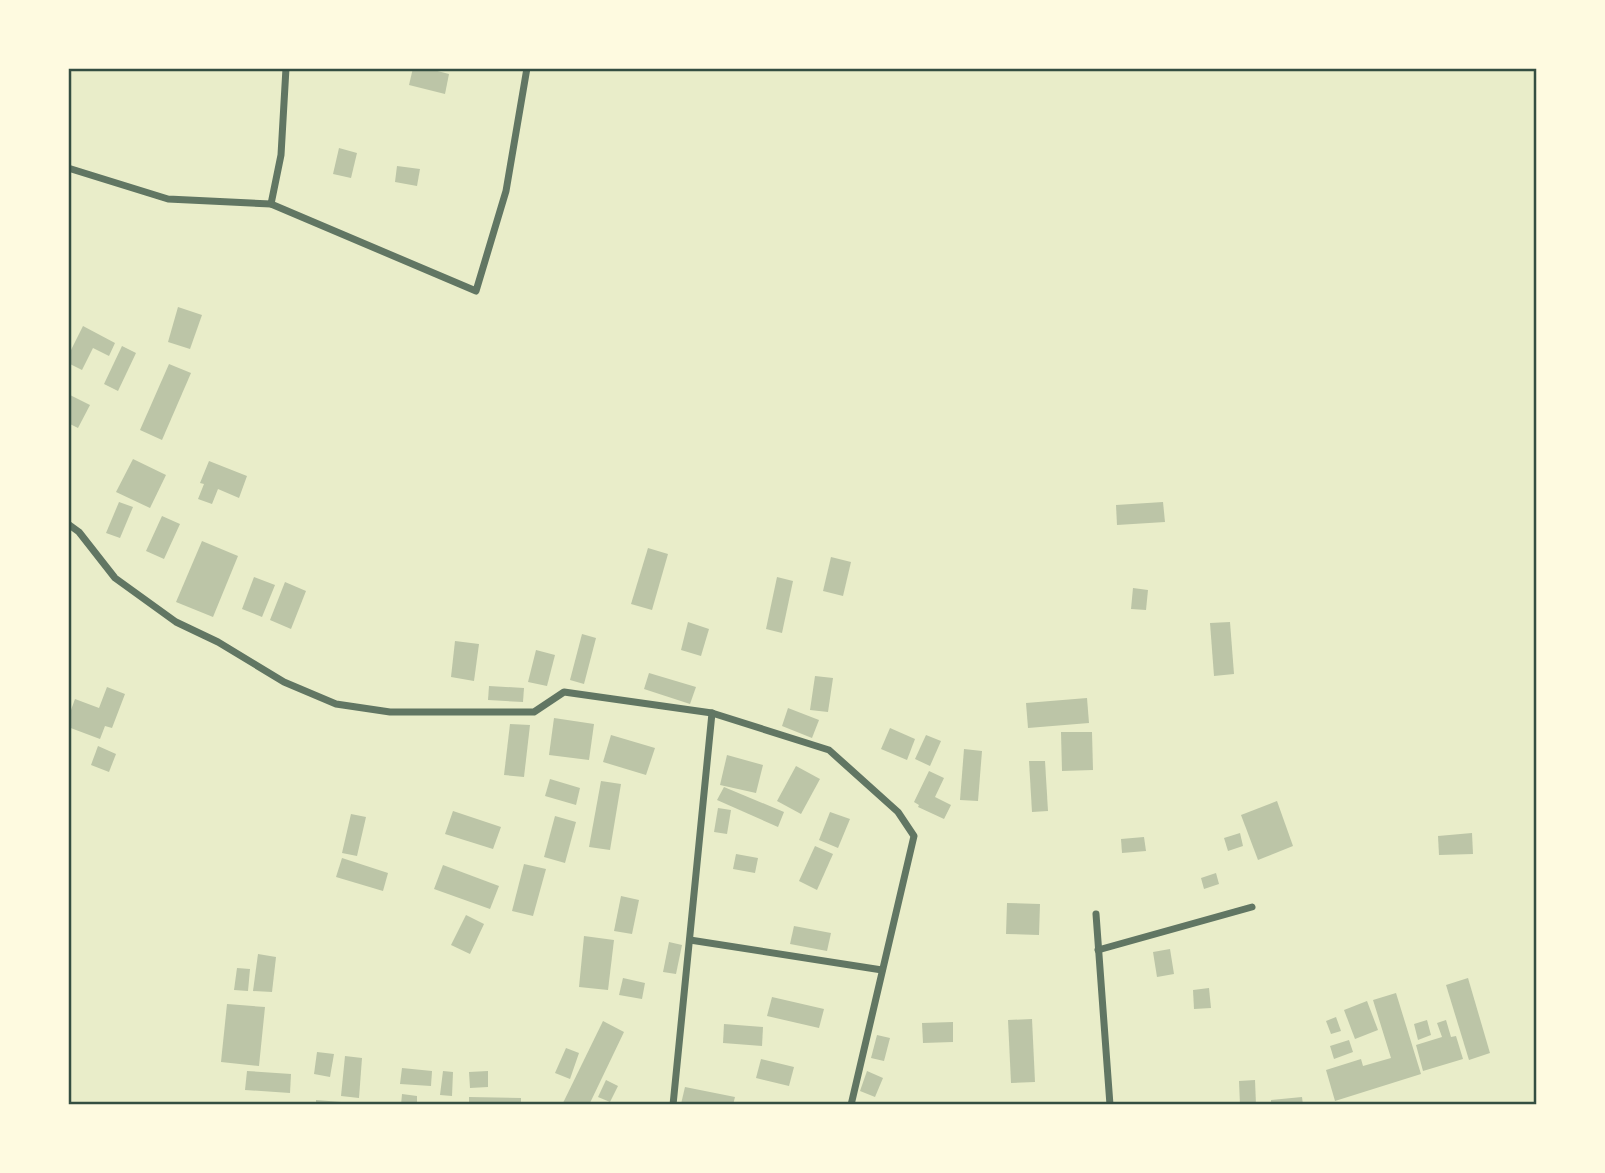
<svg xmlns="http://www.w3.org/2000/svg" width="1605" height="1173" viewBox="0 0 1605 1173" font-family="'Nunito Sans',sans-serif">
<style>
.building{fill:#bcc5a7}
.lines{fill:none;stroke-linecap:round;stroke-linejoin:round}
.minor{stroke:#617663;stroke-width:7}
.neatline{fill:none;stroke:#344e41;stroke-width:2.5}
</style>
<rect width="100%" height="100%" fill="#e9edc9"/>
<!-- building -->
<g class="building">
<path d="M413 68H426L449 74 445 94 409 85Z"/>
<path d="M339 148 357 153 351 178 333 174Z"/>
<path d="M397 166 420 169 417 186 395 182Z"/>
<path d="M178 307 202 315 190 349 168 342Z"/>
<path d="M83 326 115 343 109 356 93 348 82 370 68 363V356Z"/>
<path d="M122 346 136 353 118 391 104 384Z"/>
<path d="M169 364 191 373 162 440 140 430Z"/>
<path d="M68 394 90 405 78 428 68 423Z"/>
<path d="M133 459 166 475 150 508 116 492Z"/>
<path d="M209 461 247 476 239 498 218 489 212 504 198 499 204 484 200 483Z"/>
<path d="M119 502 133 507 120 538 106 533Z"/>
<path d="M1163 502 1165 522 1117 525 1116 505Z"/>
<path d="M162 516 180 524 164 559 146 551Z"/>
<path d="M202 541 238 556 213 617 176 602Z"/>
<path d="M648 548 668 554 652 610 631 604Z"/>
<path d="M831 557 851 562 843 596 823 591Z"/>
<path d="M254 577 275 585 262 617 242 609Z"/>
<path d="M777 577 793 581 782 633 766 629Z"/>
<path d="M285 582 306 591 291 629 270 620Z"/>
<path d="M1133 588 1148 590 1146 610 1131 609Z"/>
<path d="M688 622 709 629 701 656 681 650Z"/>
<path d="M1230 622 1234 674 1214 676 1210 623Z"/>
<path d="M582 634 596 638 584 684 570 680Z"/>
<path d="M455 641 479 644 474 681 451 677Z"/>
<path d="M536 650 555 655 547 686 528 682Z"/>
<path d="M649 673 696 687 690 704 644 689Z"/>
<path d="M815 676 833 678 828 712 810 710Z"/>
<path d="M489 686 524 688 523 702 488 700Z"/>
<path d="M107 687 125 694 112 728 105 726 100 739 68 727V708L71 710 75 699 99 708Z"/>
<path d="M1087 698 1089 723 1028 728 1026 703Z"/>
<path d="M788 708 819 720 812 738 782 726Z"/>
<path d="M554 718 594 724 589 760 549 755Z"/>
<path d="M510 724 530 725 524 777 504 775Z"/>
<path d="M890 728 915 739 907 760 881 749Z"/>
<path d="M1061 732H1092L1093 770 1062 771Z"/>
<path d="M611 735 655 748 646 775 603 762Z"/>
<path d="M926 735 941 741 930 766 915 759Z"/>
<path d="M98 746 116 754 109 772 91 765Z"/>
<path d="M964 749 982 751 978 801 960 800Z"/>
<path d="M727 755 763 765 756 793 720 785Z"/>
<path d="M1029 761H1045L1048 811 1032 812Z"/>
<path d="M796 766 820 779 801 814 777 801Z"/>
<path d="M929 771 944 778 935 797 951 805 944 819 918 807 919 805 914 802Z"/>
<path d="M550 779 580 788 576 805 545 796Z"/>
<path d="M601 781 621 784 610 850 589 847Z"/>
<path d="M724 787 784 812 778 827 717 800Z"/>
<path d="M1277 801 1293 846 1258 860 1241 815Z"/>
<path d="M718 808 731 810 727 834 714 832Z"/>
<path d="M453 811 501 827 493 849 445 834Z"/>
<path d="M830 812 850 819 838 848 819 840Z"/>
<path d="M351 814 366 817 357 856 342 853Z"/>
<path d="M555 816 576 822 565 863 544 857Z"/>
<path d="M1240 833 1243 846 1228 851 1224 838Z"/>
<path d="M1472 833 1473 854 1439 855 1438 836Z"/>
<path d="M1144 837 1146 851 1122 853 1121 839Z"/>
<path d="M815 846 833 854 817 890 799 881Z"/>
<path d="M736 854 758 858 755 873 733 869Z"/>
<path d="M342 858 388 873 383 891 336 877Z"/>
<path d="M524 864 546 869 533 916 512 911Z"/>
<path d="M443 865 499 886 490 909 434 889Z"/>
<path d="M1216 873 1219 884 1204 889 1201 878Z"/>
<path d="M621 896 639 900 632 934 614 931Z"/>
<path d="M1007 903 1040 904 1039 935 1006 934Z"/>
<path d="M466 915 484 924 470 954 451 945Z"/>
<path d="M794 926 831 933 827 951 790 944Z"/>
<path d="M584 936 614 940 608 990 579 987Z"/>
<path d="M669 942 682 945 676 974 663 972Z"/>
<path d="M1170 949 1174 974 1157 977 1153 952Z"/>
<path d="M258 954 276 957 272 992 253 991Z"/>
<path d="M237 968 250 969 248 991 234 990Z"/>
<path d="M623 978 645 983 642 999 619 995Z"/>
<path d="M1468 978 1490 1053 1469 1060 1446 985Z"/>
<path d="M1209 988 1211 1008 1194 1009 1193 990Z"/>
<path d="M1396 993 1421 1074 1335 1101 1326 1070 1361 1059 1363 1066 1391 1058 1373 1000Z"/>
<path d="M772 997 824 1009 819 1028 767 1016Z"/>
<path d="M1367 1001 1378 1030 1355 1039 1344 1010Z"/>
<path d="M227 1004 265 1007 259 1066 221 1062Z"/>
<path d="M1336 1017 1341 1031 1331 1034 1326 1021Z"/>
<path d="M1032 1019 1035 1082 1011 1083 1008 1020Z"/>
<path d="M1427 1020 1431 1035 1418 1040 1414 1024Z"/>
<path d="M1446 1020 1451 1037 1456 1036 1463 1059 1423 1071 1416 1045 1442 1037 1437 1023Z"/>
<path d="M603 1021 624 1032 589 1105H562Z"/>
<path d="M953 1022V1042L923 1043 922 1023Z"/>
<path d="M724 1024 763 1027 762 1046 723 1043Z"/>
<path d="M877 1035 890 1038 884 1061 871 1058Z"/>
<path d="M1349 1040 1353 1052 1334 1059 1330 1046Z"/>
<path d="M566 1048 579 1053 570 1079 555 1073Z"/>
<path d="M317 1052 334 1054 330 1077 314 1074Z"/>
<path d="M345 1056 362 1058 359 1098 341 1096Z"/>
<path d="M761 1059 794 1067 789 1086 756 1078Z"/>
<path d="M402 1068 432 1071 431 1086 400 1084Z"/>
<path d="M247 1071 291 1074 290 1093 245 1090Z"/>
<path d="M443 1071 453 1072 452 1096 440 1095Z"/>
<path d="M488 1071V1087L470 1088 469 1072Z"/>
<path d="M867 1071 883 1078 875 1097 860 1091Z"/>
<path d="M606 1080 618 1086 610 1102 598 1097Z"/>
<path d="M1255 1080 1256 1105H1240L1239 1081Z"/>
<path d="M685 1087 735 1097 733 1105 681 1104Z"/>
<path d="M402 1094 417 1096V1105H401Z"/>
<path d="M469 1097 521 1098V1105H469Z"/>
<path d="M1302 1097 1303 1105H1271V1100Z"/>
<path d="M316 1100 354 1103V1105H316Z"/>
</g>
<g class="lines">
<!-- minor -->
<g class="minor">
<path d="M68 168 168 199 271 204 476 291 506 191 527 68"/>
<path d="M271 204 281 155 286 68"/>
<path d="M68 524 79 532 115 578 176 622 218 642 284 682 336 704 390 712H534L564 692 712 713 829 750 898 812 914 836 851 1105"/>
<path d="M1096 914 1110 1105"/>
<path d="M690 940 882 970"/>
<path d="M1098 950 1252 907"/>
<path d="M673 1105 712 713"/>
</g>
</g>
<!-- border -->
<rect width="1605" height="1173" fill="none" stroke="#fefae0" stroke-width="140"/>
<rect x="70" y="70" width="1465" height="1033" class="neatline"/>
</svg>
